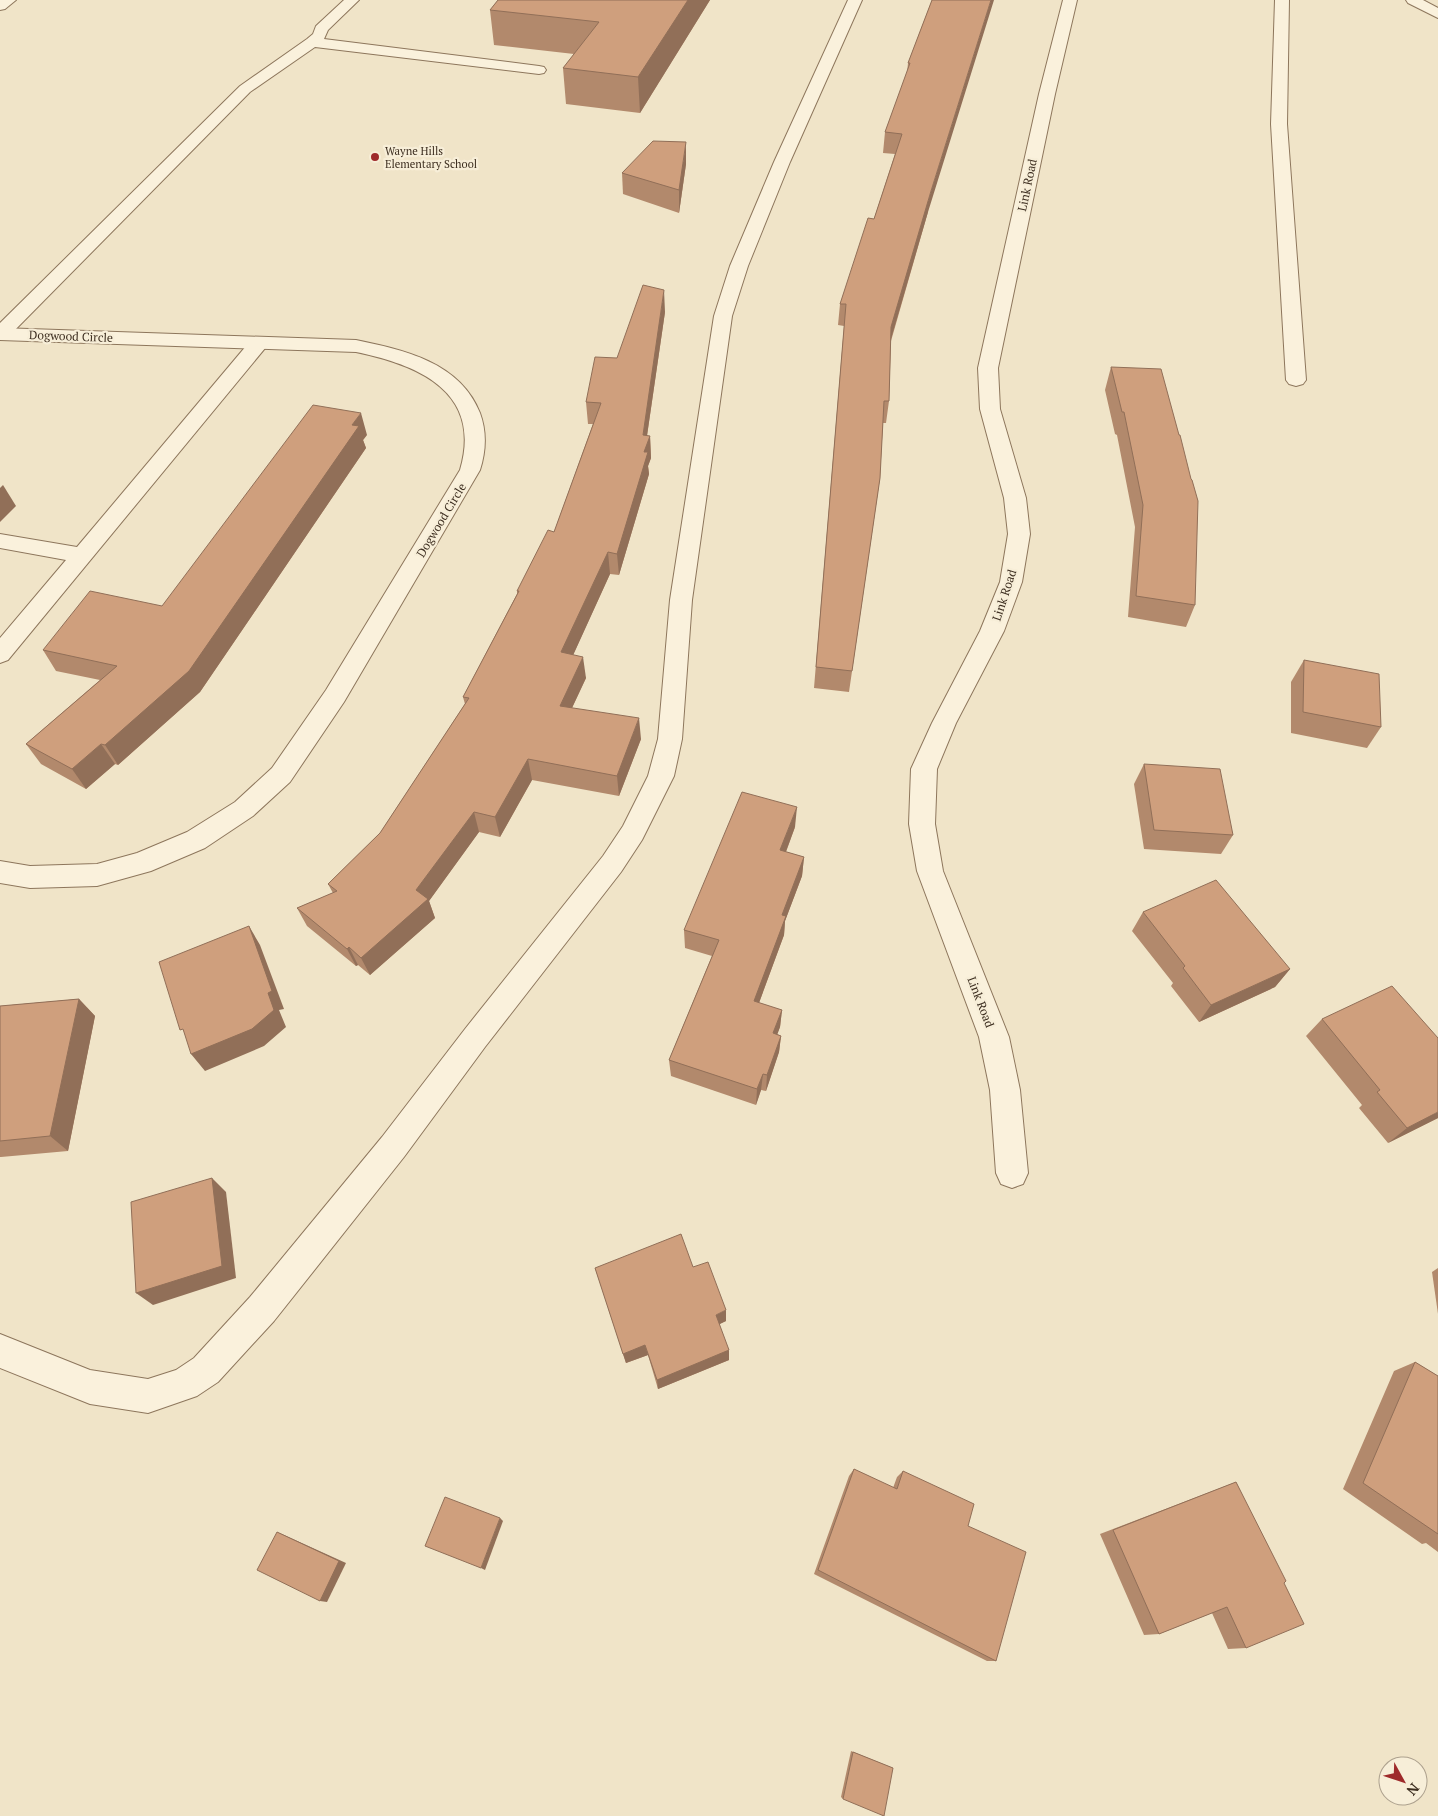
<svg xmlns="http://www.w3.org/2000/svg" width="1438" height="1816" viewBox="0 0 1438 1816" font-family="'PT Serif',serif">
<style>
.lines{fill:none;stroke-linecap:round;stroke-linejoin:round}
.service-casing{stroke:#8d765c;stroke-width:2}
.minor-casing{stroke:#8d765c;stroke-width:2}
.service{fill:#faf1dc;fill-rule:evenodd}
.minor{fill:#faf1dc;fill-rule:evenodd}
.wall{fill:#b2896c}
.shaded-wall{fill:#916f58}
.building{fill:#cf9f7d;stroke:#916f58}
.poi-dot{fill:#9e2a2b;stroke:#f7eed8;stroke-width:2}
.labels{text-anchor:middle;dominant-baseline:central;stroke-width:4.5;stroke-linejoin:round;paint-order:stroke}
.far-poi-label{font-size:11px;fill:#3d2e20;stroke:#f7eed8;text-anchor:start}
.street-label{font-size:12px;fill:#3d2e20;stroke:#f7eed8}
</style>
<rect width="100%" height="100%" fill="#f0e4c8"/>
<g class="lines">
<!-- service casing -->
<g class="service-casing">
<g id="service">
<path d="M0 0H16L5 9 0 10Z"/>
<path d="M344 0H359L328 30 324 39 539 66 544 67 546 70 544 73 539 74 315 47 250 92 7 338 0 340V323L240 86 307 39 313 34 316 26Z"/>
<path d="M848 0H862L790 162 748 266 732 316 692 600 682 739 674 776 642 840 621 872 485 1047 404 1157 274 1321 218 1382 197 1396 148 1413 90 1404 0 1368V1334L90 1370 148 1379 176 1370 194 1358 250 1297 382 1137 465 1029 603 856 623 826 648 776 658 739 670 600 714 316 730 266 774 162Z"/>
<path d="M1275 0H1289L1287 124 1306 380 1303 384 1296 386 1289 384 1286 380 1271 124Z"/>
<path d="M259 337 266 339 268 343 266 347 8 660 0 663V638L66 560 0 548V534L77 547 252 339Z"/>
</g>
</g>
<!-- minor casing -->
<g class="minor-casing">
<g id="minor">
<path d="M1063 0H1077L1055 94 998 368 1000 409 1026 498 1030 534 1022 582 1004 631 956 723 937 769 935 824 943 871 1009 1037 1020 1090 1028 1173 1023 1184 1012 1188 1001 1184 996 1173 990 1090 979 1037 917 871 909 824 911 769 932 723 980 631 1000 582 1008 534 1004 498 980 409 978 368 1039 94Z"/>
<path d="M1406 0H1423L1438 8V18L1408 3Z"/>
<path d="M0 328 356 340C404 350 460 362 480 413 487 432 486 451 480 470L344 702 290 782 253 816 205 848 151 871 97 886 30 888 0 883V861L30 866 97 864 137 853 187 832 235 802 272 768 326 690 460 470C483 392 419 365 356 352L0 340Z"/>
</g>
</g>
<!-- service -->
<use href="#service" class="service"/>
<!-- minor -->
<use href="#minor" class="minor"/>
</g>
<!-- wall -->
<g class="wall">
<path d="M498 0H710L640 113 566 104 563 68 574 54 494 45 490 10Z"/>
<path d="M932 0 928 212 891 341 889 401 886 423H883L880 478 849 692 814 688 844 326 838 325 840 304 874 219 895 154 883 153 885 132 907 73 908 63Z"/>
<path d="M686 164 679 213 623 194 622 173Z"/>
<path d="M665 312 647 436H650L651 458 648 466 649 474 619 575 610 574 573 655 586 678 572 708 641 739 619 796 532 780 500 837 479 832 429 901 435 918 370 975 358 965 356 966 307 926 297 908 333 893 328 884 380 833 465 704 463 697 517 594V591L554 532 593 424H588L586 402 617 358Z"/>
<path d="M1111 367 1195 605 1186 627 1128 617 1135 527 1117 435 1115 434 1105 390Z"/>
<path d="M367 435 363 440 366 448 200 692 118 765 115 764 86 789 41 764 26 744 100 680 56 671 43 650 162 606Z"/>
<path d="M1304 660 1381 727 1367 748 1291 733V682Z"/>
<path d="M1144 764 1233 835 1221 854 1144 849 1134 784Z"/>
<path d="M795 827 786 852 804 857 802 876 785 921 784 935 759 1003 782 1010 780 1027 777 1034 781 1036 779 1052 766 1091 761 1090 756 1105 671 1076 669 1060 712 956 685 948 684 930Z"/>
<path d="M1143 912 1290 969 1275 987 1199 1022 1171 986 1173 983 1132 931Z"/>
<path d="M79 999 95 1016 68 1151 1 1157H0V1006Z"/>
<path d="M1322 1019 1438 1118 1388 1143 1359 1108 1362 1105 1306 1036Z"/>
<path d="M595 1268 726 1321 719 1324 729 1360 658 1389 648 1355 626 1363Z"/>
<path d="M1438 1268V1314L1432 1272Z"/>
<path d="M1415 1362 1438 1376V1552L1426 1543 1422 1544 1343 1489 1394 1371Z"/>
<path d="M854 1469 893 1488 897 1477 903 1471 968 1526 996 1661H987L814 1574 849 1476Z"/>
<path d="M1236 1482 1284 1583 1246 1648 1228 1649 1212 1613 1159 1634 1144 1635 1100 1534Z"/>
<path d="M851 1751 893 1768 843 1799 841 1797Z"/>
</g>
<!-- shaded-wall -->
<g class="shaded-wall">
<path d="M688 0H710L640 113 638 77Z"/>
<path d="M991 0H994L928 212 888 349 891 327 931 191Z"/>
<path d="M686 142V164L679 213V190Z"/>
<path d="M664 290 665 312 645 449 650 436 651 458 648 466 649 474 619 575 617 554 643 435Z"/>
<path d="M361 413 367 435 363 440 366 448 200 692 118 765 105 745Z"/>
<path d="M3 485 16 506 0 522V488Z"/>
<path d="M608 552 610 574 565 673 561 652Z"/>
<path d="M583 657 586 678 563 727 560 706Z"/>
<path d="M639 718 641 739 619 796 617 776Z"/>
<path d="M101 744 115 764 86 789 72 769Z"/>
<path d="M528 759 532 780 500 837 495 817Z"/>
<path d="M797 807 795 827 779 870 780 850Z"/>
<path d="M474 812 479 832 429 901 435 918 370 975 361 958 416 890Z"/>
<path d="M804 857 802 876 785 921 784 935 753 1019 754 1001 782 915Z"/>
<path d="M249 926 260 945 284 1009 279 1010 286 1027 264 1046 205 1071 191 1054 268 993Z"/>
<path d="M349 947 358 965 356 966 347 949Z"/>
<path d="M1290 969 1275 987 1199 1022 1211 1005Z"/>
<path d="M79 999 95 1016 68 1151 50 1136Z"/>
<path d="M782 1010 780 1027 772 1049 773 1033Z"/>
<path d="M781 1036 779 1052 766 1091 767 1075Z"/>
<path d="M763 1074 761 1090 756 1105 757 1089Z"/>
<path d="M1438 1112V1118L1388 1143 1407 1128Z"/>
<path d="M212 1178 226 1192 236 1278 153 1305 136 1293Z"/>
<path d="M726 1310V1321L716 1326V1315Z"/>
<path d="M645 1345 648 1355 626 1363 623 1354Z"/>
<path d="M729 1350V1360L658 1389 657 1380Z"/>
<path d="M500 1518 503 1521 485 1570 481 1568Z"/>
<path d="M277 1532 284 1535 346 1563 327 1602 320 1601Z"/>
</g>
<!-- building -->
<g class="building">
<path d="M498 0H688L638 77 563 68 599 22 490 10Z"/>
<path d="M932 0H991L931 191 891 327 889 401H884L880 478 852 671 816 667 846 304H840L868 218 874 219 902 134 885 132 910 63H908Z"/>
<path d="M653 141 686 142 679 190 622 173Z"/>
<path d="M643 285 664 290 643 435 650 436 644 452H648L617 554 608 552 561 652 583 657 560 706 639 718 617 776 528 759 495 817 474 812 416 890 428 899 361 958 349 947 347 949 297 908 337 891 328 884 380 833 469 698 463 697 519 591H517L548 530 554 532 601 403 586 402 595 357 617 358Z"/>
<path d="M1111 367 1161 369 1179 435H1180L1191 479 1192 480 1198 501 1195 605 1136 596 1143 505 1124 412H1122Z"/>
<path d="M313 405 361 413 352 425 359 426 189 671 105 745 101 744 72 769 26 744 117 666 43 650 90 591 162 606Z"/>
<path d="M1304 660 1379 674 1381 727 1303 712Z"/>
<path d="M1144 764 1220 769 1233 835 1154 830Z"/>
<path d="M742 792 797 807 780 850 804 857 782 915 786 916 754 1001 782 1010 773 1033 781 1036 767 1075 763 1074 757 1089 669 1060 719 940 684 930Z"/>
<path d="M1216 880 1290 969 1211 1005 1183 968 1185 966 1143 912Z"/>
<path d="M249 926 272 991 268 993 274 1010 252 1029 191 1054 183 1029 180 1030 159 962Z"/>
<path d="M1392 986 1438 1038V1112L1407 1128 1377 1092 1380 1090 1322 1019Z"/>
<path d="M79 999 50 1136 0 1141V1006Z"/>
<path d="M212 1178 222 1266 136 1293 131 1202Z"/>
<path d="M681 1234 693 1267 708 1262 726 1310 716 1315 729 1350 657 1380 645 1345 623 1354 595 1268Z"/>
<path d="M1415 1362 1438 1376V1534L1363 1483Z"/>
<path d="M854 1469 897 1489 903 1471 974 1504 968 1526 1026 1552 996 1661 818 1570Z"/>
<path d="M1236 1482 1286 1581 1284 1583 1304 1624 1246 1648 1227 1607 1159 1634 1113 1530Z"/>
<path d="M445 1497 500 1518 481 1568 425 1546Z"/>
<path d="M277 1532 339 1561 320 1601 257 1570Z"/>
<path d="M853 1752 893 1768 884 1816 843 1799Z"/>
</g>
<!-- markers -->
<circle class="poi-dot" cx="375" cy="157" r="5"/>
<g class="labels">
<!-- far-poi labels -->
<g class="far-poi-label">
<text x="385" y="151">Wayne Hills<tspan x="385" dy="13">Elementary School</tspan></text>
</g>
<!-- street labels -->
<g class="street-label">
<text transform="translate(1027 185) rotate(-78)">Link Road</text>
<text transform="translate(71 336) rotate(2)">Dogwood Circle</text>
<text transform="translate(441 520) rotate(-59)">Dogwood Circle</text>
<text transform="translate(1004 595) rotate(-72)">Link Road</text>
<text transform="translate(981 1002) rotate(69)">Link Road</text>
</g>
</g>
<!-- north arrow -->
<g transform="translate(1403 1781) rotate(130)"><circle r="24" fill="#f7eed8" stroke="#ada18e"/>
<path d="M0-4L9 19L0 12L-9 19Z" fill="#9e2a2b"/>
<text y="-8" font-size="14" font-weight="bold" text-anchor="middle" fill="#3d2e20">N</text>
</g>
</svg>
